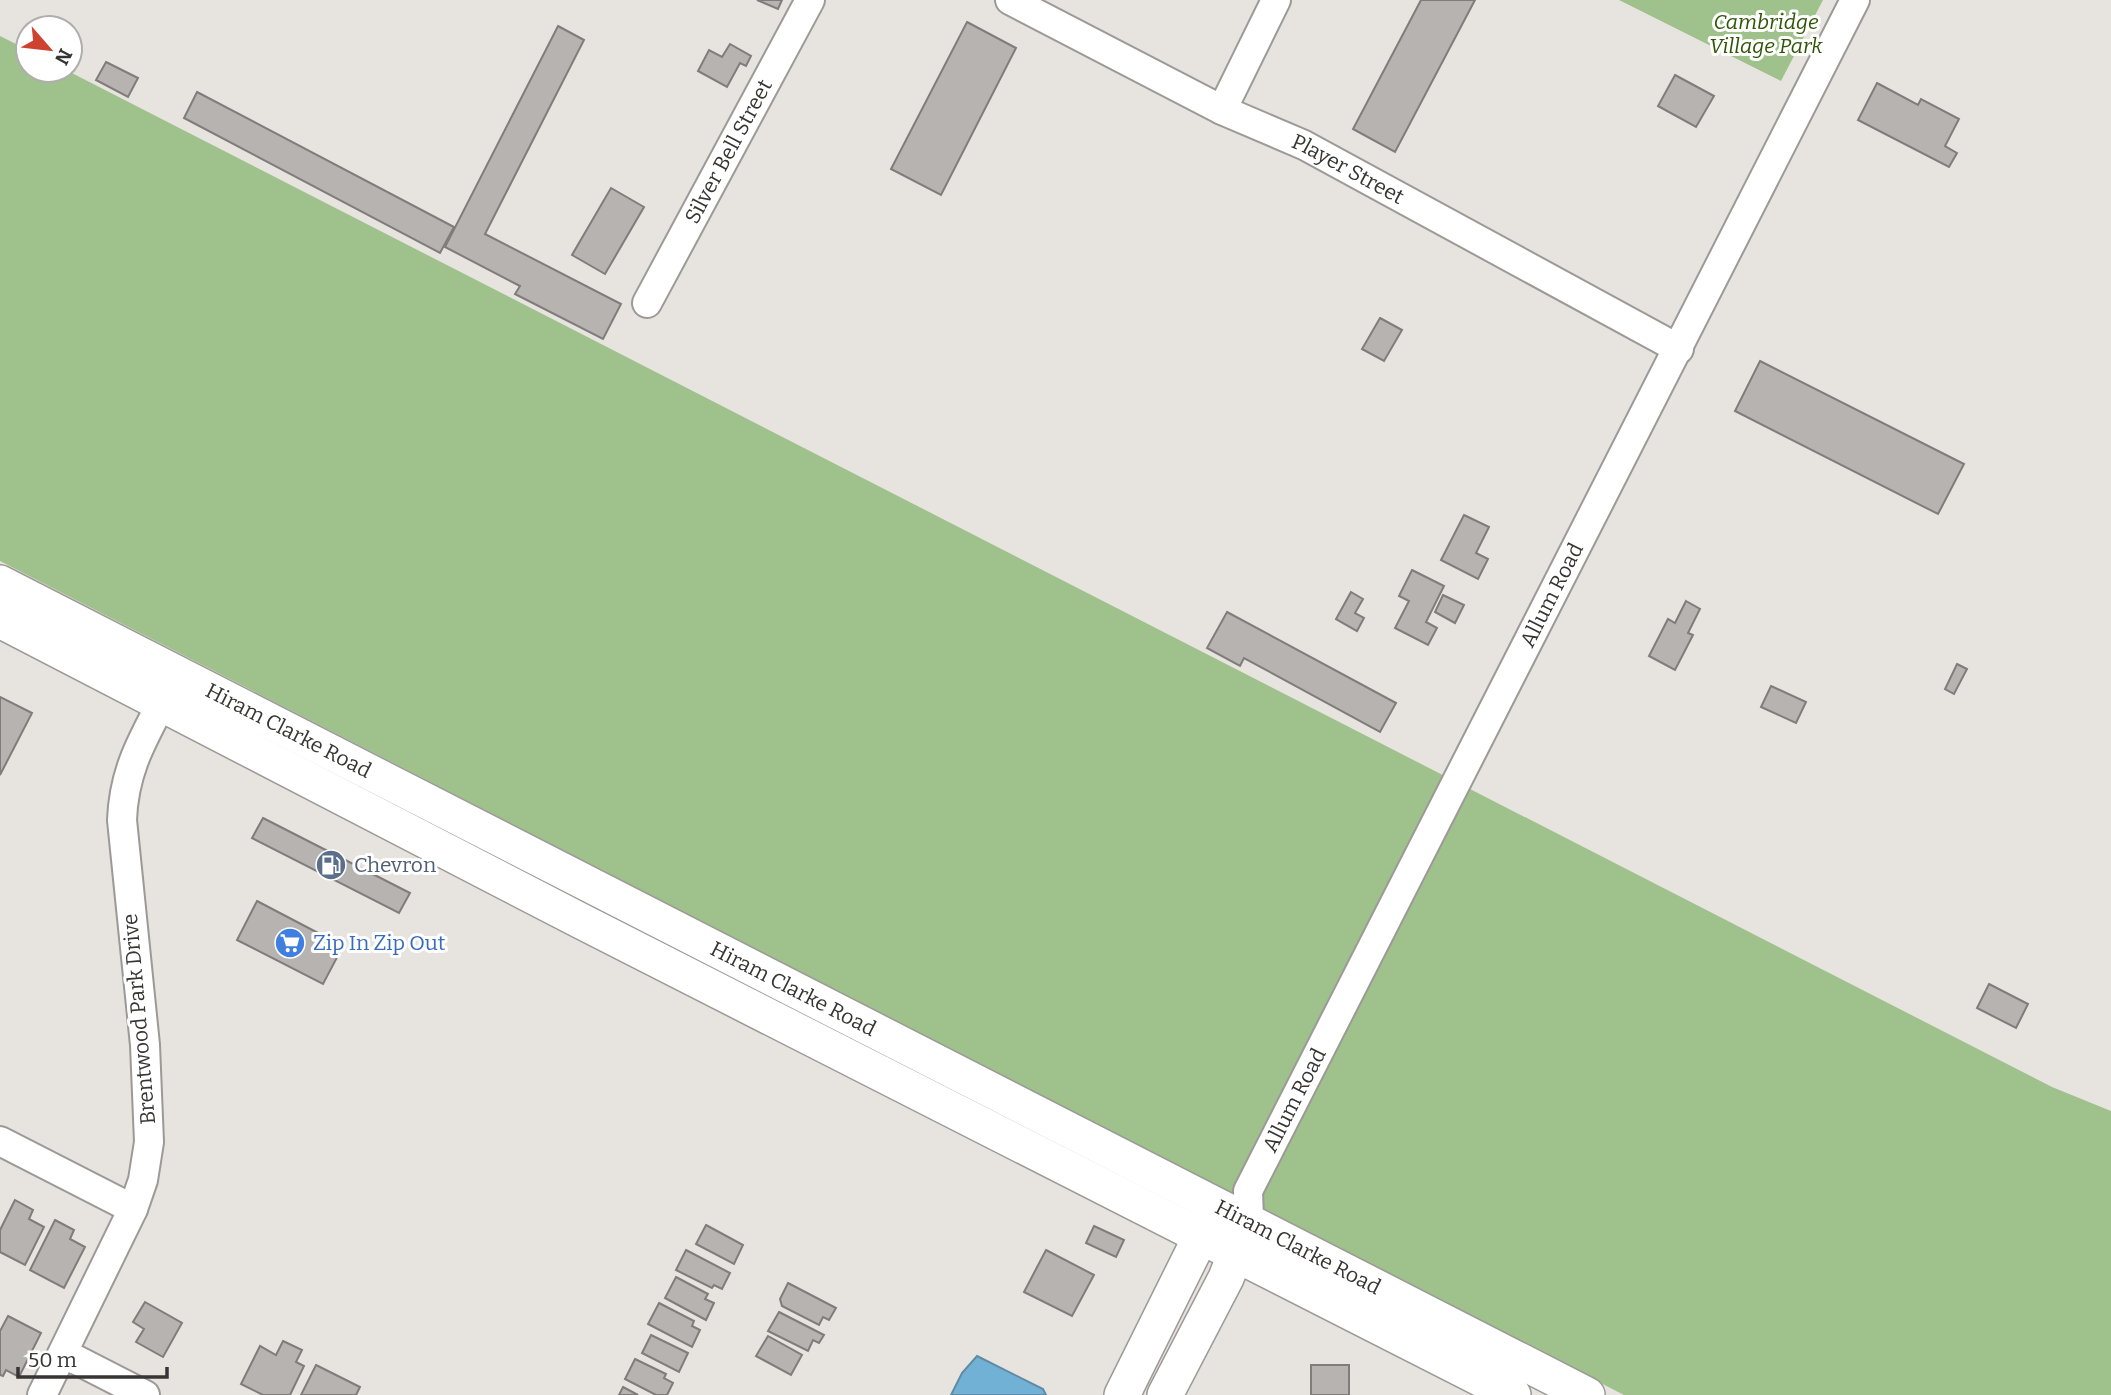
<svg xmlns="http://www.w3.org/2000/svg" width="2111" height="1395" viewBox="0 0 2111 1395" font-family="Bitter,serif">
<style>
.green{fill:#9fc18c}
.water{fill:#71b1d5;stroke:#5f8ca4;stroke-width:2}
.building{fill:#b6b3b0;stroke:#7f7c79;stroke-width:2}
.lines{fill:none;stroke-linecap:round;stroke-linejoin:round}
.minor-casing{stroke:#9c9996;stroke-width:32}
.major-casing{stroke:#9c9996;stroke-width:38}
.minor{stroke:#fff;stroke-width:28}
.major{stroke:#fff;stroke-width:35}
.labels{text-anchor:middle;dominant-baseline:central;stroke-width:6;stroke-linejoin:round;paint-order:stroke}
.park-label{font-size:21px;font-style:italic;fill:#2e5606;stroke:#fff}
.street-label{font-size:21px;fill:#363533;stroke:#fff}
.service-label{font-size:21px;fill:#4e5e75;stroke:#fff;text-anchor:start}
.shop-label{font-size:21px;fill:#366cbe;stroke:#fff;text-anchor:start}
</style>
<rect width="100%" height="100%" fill="#e7e4e0"/>
<!-- green -->
<g class="green">
<path d="M1619 0H1823L1781 81Z"/>
<path d="M0 36 28 50V70H66L2052 1087 2111 1111V1395H1624L0 561Z"/>
</g>
<!-- water -->
<path class="water" d="M977 1356 1043 1389 1046 1395H951L962 1373Z"/>
<!-- building -->
<g class="building">
<path d="M757 0H782L778 9Z"/>
<path d="M1421 0H1475L1395 152 1353 129Z"/>
<path d="M967 22 1016 48 941 195 891 169Z"/>
<path d="M558 26 584 40 485 234 621 304 603 339 515 294 520 286 445 247Z"/>
<path d="M730 44 751 56 746 66 740 63 727 87 698 71 709 50 722 57Z"/>
<path d="M106 62 138 78 128 97 96 80Z"/>
<path d="M1675 75 1714 96 1696 127 1658 106Z"/>
<path d="M1877 83 1918 105 1921 99 1959 119 1945 146 1957 153 1949 167 1858 120Z"/>
<path d="M197 92 454 227 440 253 184 118Z"/>
<path d="M611 188 644 207 605 274 572 255Z"/>
<path d="M1380 318 1402 330 1384 361 1362 349Z"/>
<path d="M1760 361 1964 464 1938 514 1735 411Z"/>
<path d="M1464 515 1489 527 1476 553 1488 559 1478 579 1441 560Z"/>
<path d="M1412 570 1444 586 1426 622 1437 628 1428 645 1395 628 1409 601 1399 596Z"/>
<path d="M1351 592 1363 599 1355 613 1364 618 1357 631 1336 619Z"/>
<path d="M1443 595 1464 605 1455 623 1435 612Z"/>
<path d="M1686 601 1700 609 1688 633 1693 635 1675 670 1649 656 1668 619 1675 623Z"/>
<path d="M1227 612 1396 703 1380 732 1244 658 1240 666 1207 648Z"/>
<path d="M1957 664 1967 669 1954 694 1945 689Z"/>
<path d="M1771 686 1806 702 1796 723 1761 707Z"/>
<path d="M0 697 32 713 0 775Z"/>
<path d="M263 818 410 893 399 913 252 838Z"/>
<path d="M257 901 343 946 323 984 237 940Z"/>
<path d="M1989 984 2028 1004 2016 1028 1977 1008Z"/>
<path d="M15 1200 33 1210 29 1219 44 1227 25 1265 0 1252V1230Z"/>
<path d="M55 1220 74 1230 70 1239 85 1247 64 1288 30 1270Z"/>
<path d="M706 1225 743 1245 734 1264 696 1244Z"/>
<path d="M1094 1226 1124 1240 1116 1257 1086 1243Z"/>
<path d="M686 1250 730 1273 722 1289 714 1285 712 1288 676 1270Z"/>
<path d="M1046 1250 1094 1275 1072 1316 1024 1292Z"/>
<path d="M676 1277 708 1294 705 1299 714 1303 706 1320 665 1298Z"/>
<path d="M788 1283 836 1308 829 1320 823 1317 819 1325 782 1306 780 1299Z"/>
<path d="M145 1302 182 1323 163 1357 136 1342 144 1329 133 1322Z"/>
<path d="M659 1303 694 1321 692 1326 700 1330 692 1347 648 1324Z"/>
<path d="M779 1312 824 1335 819 1343 813 1340 808 1351 768 1331Z"/>
<path d="M8 1316 41 1333 19 1377 6 1370 3 1376 0 1375V1331Z"/>
<path d="M651 1335 688 1353 679 1372 642 1353Z"/>
<path d="M768 1336 802 1355 791 1375 756 1356Z"/>
<path d="M283 1341 302 1350 296 1362 304 1366 290 1395H263L241 1384 260 1346 276 1355Z"/>
<path d="M635 1359 666 1374 664 1378 673 1383 667 1395H656L625 1379Z"/>
<path d="M316 1365 360 1387 356 1395H301Z"/>
<rect x="1311" y="1365" width="38" height="30"/>
<path d="M623 1387 638 1395H619Z"/>
</g>
<g class="lines">
<!-- minor casing -->
<g class="minor-casing">
<g id="minor">
<path id="s1" d="M1010 0 1222 110 1304 145 1679 349"/>
<path d="M1222 110 1276 0"/>
<path id="s2" d="M647 303 810 0"/>
<path d="M0 1141 133 1209"/>
<path id="s3" d="M1249 1220 1248 1191 1855 0"/>
<path d="M63 1353 145 1395"/>
<path d="M42 1395 133 1209 143 1180 149 1142 145 1045 122 820C124 765 147 733 171 685"/>
</g>
</g>
<!-- major casing -->
<g class="major-casing">
<g id="major">
<path id="s4" d="M0 583 1587 1395"/>
<path d="M0 620 581 921 1513 1395"/>
<path d="M1122 1395 1212 1214"/>
<path d="M1165 1395 1226 1278 1245 1230"/>
</g>
</g>
<!-- minor -->
<use href="#minor" class="minor"/>
<!-- major -->
<use href="#major" class="major"/>
</g>
<!-- icons -->
<defs>
<g id="fuel-disc" transform="scale(1.575)"><circle r="9.5" fill="#5c6f8a" stroke="#fff"/><path d="M-5.5-6h7V0h2V4h1.3V-2.5L3-4.5l.8-.8L6-3V5H2.5V1h-1V6h-7ZM-4.2-4.7v3.2H.2V-4.7Z" fill="#fff"/></g>
<g id="supermarket-disc" transform="scale(1.575)"><circle r="9.5" fill="#3f7fe0" stroke="#fff"/><path d="M-6-5.5h2.5l.6 2H6L4.5 2H-2.5L-4.4-4H-6ZM-1.5 3.2a1.3 1.3 0 1 0 .1 0ZM3 3.2a1.3 1.3 0 1 0 .1 0Z" fill="#fff"/></g>
</defs>
<g fill-rule="evenodd">
<use href="#fuel-disc" x="331" y="865"/>
<use href="#supermarket-disc" x="290" y="943"/>
</g>
<g class="labels">
<!-- park labels -->
<g class="park-label">
<text x="1766" y="22">Cambridge<tspan x="1766" dy="24">Village Park</tspan></text>
</g>
<!-- street labels -->
<g class="street-label">
<text stroke="none"><textPath href="#s2" startOffset="172">Silver Bell Street</textPath></text>
<text stroke="none"><textPath href="#s1" startOffset="378">Player Street</textPath></text>
<text stroke="none"><textPath href="#s3" startOffset="698">Allum Road</textPath></text>
<text stroke="none"><textPath href="#s4" startOffset="324">Hiram Clarke Road</textPath></text>
<text stroke="none"><textPath href="#s4" startOffset="891">Hiram Clarke Road</textPath></text>
<text transform="translate(139 1019) rotate(-95)">Brentwood Park Drive</text>
<text stroke="none"><textPath href="#s3" startOffset="131">Allum Road</textPath></text>
<text stroke="none"><textPath href="#s4" startOffset="1458">Hiram Clarke Road</textPath></text>
</g>
<!-- service labels -->
<g class="service-label">
<text x="354" y="865">Chevron</text>
</g>
<!-- shop labels -->
<g class="shop-label">
<text x="313" y="943">Zip In Zip Out</text>
</g>
</g>
<!-- north arrow -->
<g transform="translate(49 49) rotate(118)"><circle r="33" fill="#ffffff" stroke="#afaead" stroke-width="2"/>
<path d="M0-5L12 26L0 18L-12 26Z" fill="#ce4230"/>
<text y="-10" font-size="19" font-weight="bold" text-anchor="middle" fill="#363533">N</text>
</g>
<!-- scale -->
<path d="M18 1367v10h149v-10" fill="none" stroke="#363533" stroke-width="3.5"/>
<text x="28" y="1367" font-size="21" fill="#363533" stroke="#ffffff" stroke-width="5" paint-order="stroke">50 m</text>
</svg>
